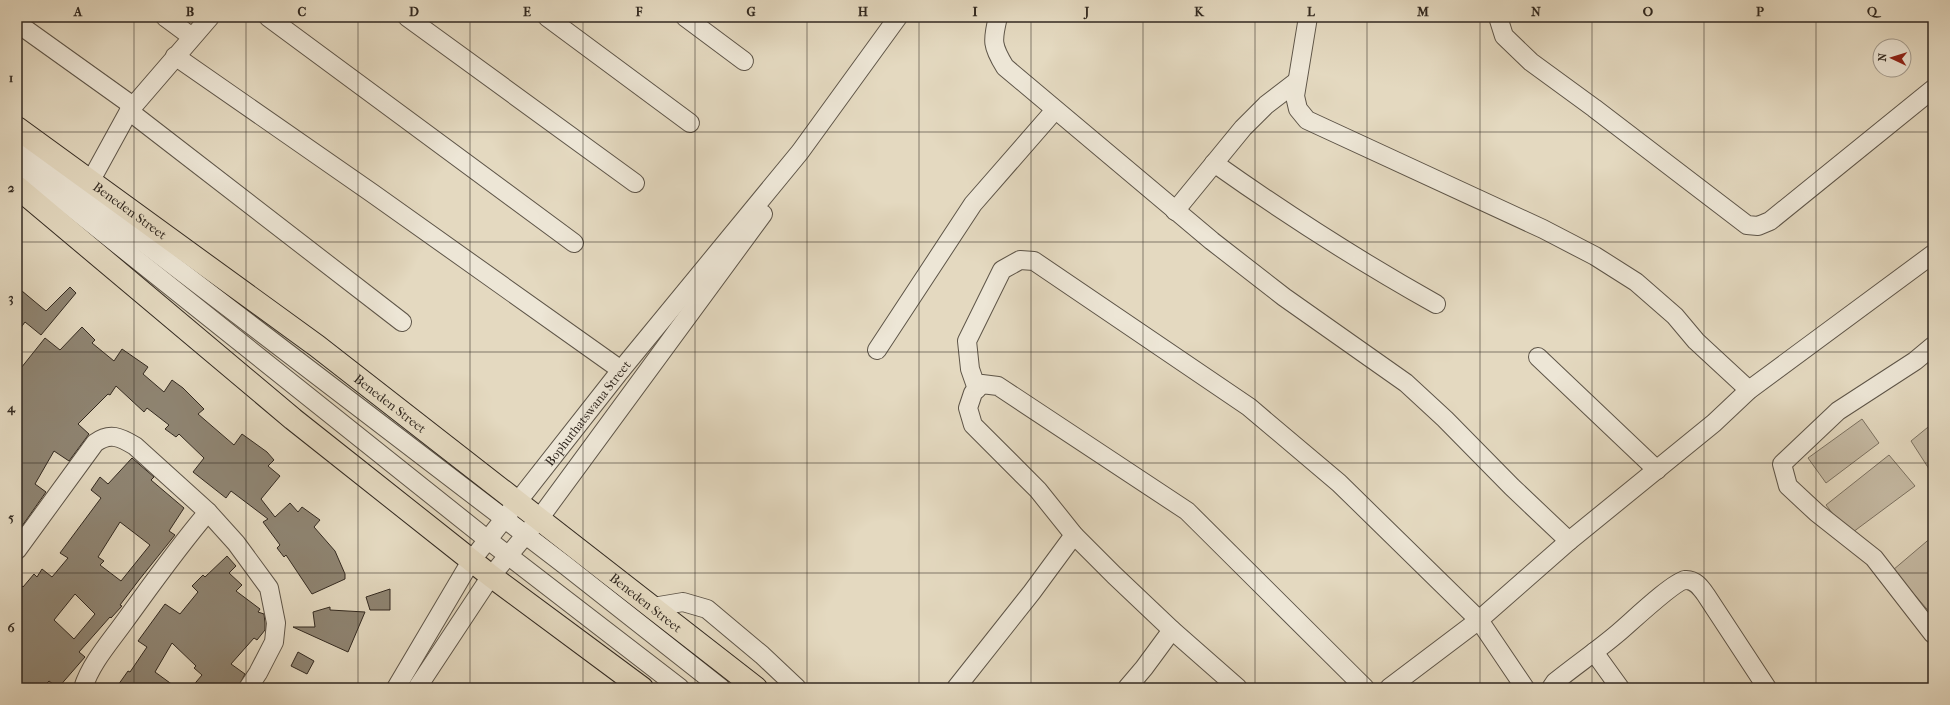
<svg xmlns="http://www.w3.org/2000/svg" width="1950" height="705" viewBox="0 0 1950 705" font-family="'IM FELL French Canon',serif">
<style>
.green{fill:#c6bba5;stroke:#7c7262}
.building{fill:#8f8573;stroke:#322920;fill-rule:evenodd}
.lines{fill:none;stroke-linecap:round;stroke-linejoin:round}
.minor-casing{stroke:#5e5548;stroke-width:20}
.major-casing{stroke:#322920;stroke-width:24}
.minor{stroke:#ede6d6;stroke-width:18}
.major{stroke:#e4d9c0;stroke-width:22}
.grid{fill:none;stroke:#322920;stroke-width:1;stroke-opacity:0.55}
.labels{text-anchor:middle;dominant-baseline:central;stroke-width:3;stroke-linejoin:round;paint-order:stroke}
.street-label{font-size:13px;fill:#322920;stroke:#ede6d6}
.neatline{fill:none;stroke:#322920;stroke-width:1.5}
.grid-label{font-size:13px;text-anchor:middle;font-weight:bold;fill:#322920}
</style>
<rect width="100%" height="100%" fill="#e4d9c0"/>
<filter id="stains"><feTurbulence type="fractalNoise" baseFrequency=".005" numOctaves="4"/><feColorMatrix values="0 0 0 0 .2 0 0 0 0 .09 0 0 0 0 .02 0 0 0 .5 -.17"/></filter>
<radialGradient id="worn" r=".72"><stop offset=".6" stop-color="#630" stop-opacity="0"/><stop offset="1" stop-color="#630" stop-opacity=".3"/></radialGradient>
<!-- green -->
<g class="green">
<path d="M1862 419 1879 443 1826 483 1808 458Z"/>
<path d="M1933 423V470L1931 472 1911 441Z"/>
<path d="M1889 455 1915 486 1849 535 1826 505Z"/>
<path d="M1933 536V616L1893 570Z"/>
</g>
<!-- building -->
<g class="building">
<path d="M70 287 76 293 41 335 25 322 17 333V298L22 291 46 311Z"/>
<path d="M82 327 95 340 92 343 114 361 122 349 148 367 143 374 164 392 172 380 183 388 204 409 198 414 234 445 242 434 267 452 274 460 268 466 280 476 261 499 275 517 290 503 298 512 302 507 320 520 314 527 335 551 345 574V579L312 594 286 555 284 557 277 548 280 545 263 522 268 519 231 491 226 498 193 472 204 458 179 434 176 437 165 429 169 425 147 408 144 412 116 386 110 395 108 394 78 424 89 434 69 461 54 451 35 484 46 492 22 526 17 523V373L45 338 60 350Z"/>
<path d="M132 458 154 477 151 480 184 508 169 531 175 535 139 580 120 605 122 606 111 618 110 617 79 652 85 657 58 688 49 681 42 688H17V581L23 587 34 574 37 577 42 569 52 577 68 558 60 553 101 498 91 490 100 477 108 484ZM120 522 150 545 121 581 100 565 104 561 98 557ZM75 594 95 614 74 639 54 620Z"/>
<path d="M227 556 236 566 229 573 242 585 236 591 260 609 258 612 264 614 265 623V630L257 640 254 638 231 664 245 674 238 688H191L202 675 194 668 196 666 172 643 155 672 177 688H116L128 671 130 672 147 647 138 641 165 604 180 614 198 592 192 586 203 575 205 577Z"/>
<path d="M390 589V610H370L366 597Z"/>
<path d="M330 607V610L365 612 348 652 293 627H315L313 612Z"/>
<path d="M298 652 314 661 307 674 291 666Z"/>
</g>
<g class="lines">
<!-- minor casing -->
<g class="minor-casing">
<g id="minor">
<path d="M165 17 192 37"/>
<path d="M268 17 574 243"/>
<path d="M407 17 635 183"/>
<path d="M547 17 690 123"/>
<path d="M685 17 744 61"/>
<path d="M998 17C992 41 992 46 1005 67L1212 241 1284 297 1406 383 1445 419 1512 487 1569 541"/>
<path d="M1308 17 1295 96 1298 109 1307 120 1543 229 1595 256 1636 282 1675 316 1696 341 1749 390"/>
<path d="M1498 17 1504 36 1531 62 1594 108 1747 225 1758 226 1770 221 1933 89"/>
<path d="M17 23 133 106"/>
<path d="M175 56 372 193 621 370"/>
<path d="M129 111 402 322"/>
<path d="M17 146 565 565 721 688"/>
<path d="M1214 163C1286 214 1359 261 1436 304"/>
<path d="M17 164 488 540 680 688"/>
<path d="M90 182 129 111 210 17"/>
<path d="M1175 211 1243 128 1266 105 1296 82"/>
<path d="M1933 346 1915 361 1838 411 1782 464 1788 486 1817 513 1874 558 1933 634"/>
<path d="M877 350 973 204 1055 110"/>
<path d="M1538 357 1657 470"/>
<path d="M977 389 970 369 967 341 1002 270 1020 260 1034 261 1249 407 1339 483 1479 620 1525 688"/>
<path d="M17 550 95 443C110 432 120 437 135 446L208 512 236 543 269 588 276 623 274 642 258 673 248 688"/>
<path d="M653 607 683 602 707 609 762 655 797 688"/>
<path d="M1594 652 1620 688"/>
<path d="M83 688C91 663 110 642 125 621 152 584 178 547 208 512"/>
<path id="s1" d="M396 688 471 561 621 370 800 152 898 17"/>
<path d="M417 688 491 576 539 519 763 214"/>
<path d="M956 688 1032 592 1074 535"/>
<path d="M1127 688 1144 668 1172 630"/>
<path d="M1238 688 1172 630 1114 575 1074 535 1038 490 973 425 968 408 973 393 982 384 998 386 1187 511 1365 688"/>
<path d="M1389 688 1479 620 1569 541 1714 423 1749 390 1933 254"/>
<path d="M1551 688 1555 682C1576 665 1598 650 1618 633 1630 623 1673 582 1685 580 1695 579 1701 588 1706 595L1767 688"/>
</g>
</g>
<!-- major casing -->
<g class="major-casing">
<g id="major">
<path id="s2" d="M17 128 317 346 756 688"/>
<path d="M17 187 293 419 491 576 642 688"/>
</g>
</g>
<!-- minor -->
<use href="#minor" class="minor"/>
<!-- major -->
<use href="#major" class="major"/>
</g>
<!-- grid -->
<path class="grid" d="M134 17V688M246 17V688M358 17V688M470 17V688M583 17V688M695 17V688M807 17V688M919 17V688M1031 17V688M1143 17V688M1255 17V688M1367 17V688M1480 17V688M1592 17V688M1704 17V688M1816 17V688M17 132H1933M17 242H1933M17 352H1933M17 463H1933M17 573H1933"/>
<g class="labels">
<!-- street labels -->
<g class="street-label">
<text stroke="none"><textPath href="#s2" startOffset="140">Beneden Street</textPath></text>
<text stroke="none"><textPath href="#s2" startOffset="464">Beneden Street</textPath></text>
<text stroke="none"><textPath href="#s1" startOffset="336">Bophuthatswana Street</textPath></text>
<text stroke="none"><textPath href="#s2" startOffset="788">Beneden Street</textPath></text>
</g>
</g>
<!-- margin -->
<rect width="1950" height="705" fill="none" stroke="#e4d9c0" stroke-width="44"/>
<!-- north arrow -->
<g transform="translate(1892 58) rotate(274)"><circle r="19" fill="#ede6d6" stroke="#a29a8d"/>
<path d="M0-3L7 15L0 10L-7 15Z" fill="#8f2418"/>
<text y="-6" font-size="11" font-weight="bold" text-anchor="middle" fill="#322920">N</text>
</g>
<rect x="22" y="22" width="1906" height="661" class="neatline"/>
<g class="grid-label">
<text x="78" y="16">A</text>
<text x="190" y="16">B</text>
<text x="302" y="16">C</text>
<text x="414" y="16">D</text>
<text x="527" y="16">E</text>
<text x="639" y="16">F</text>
<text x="751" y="16">G</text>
<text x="863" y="16">H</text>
<text x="975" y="16">I</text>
<text x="1087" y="16">J</text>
<text x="1199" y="16">K</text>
<text x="1311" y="16">L</text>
<text x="1423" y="16">M</text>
<text x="1536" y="16">N</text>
<text x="1648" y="16">O</text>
<text x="1760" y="16">P</text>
<text x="1872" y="16">Q</text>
<text x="11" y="82">1</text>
<text x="11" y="192">2</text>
<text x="11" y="302">3</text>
<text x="11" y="412">4</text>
<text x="11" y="522">5</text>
<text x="11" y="632">6</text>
</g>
<rect width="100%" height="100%" filter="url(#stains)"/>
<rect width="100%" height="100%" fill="url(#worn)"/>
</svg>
